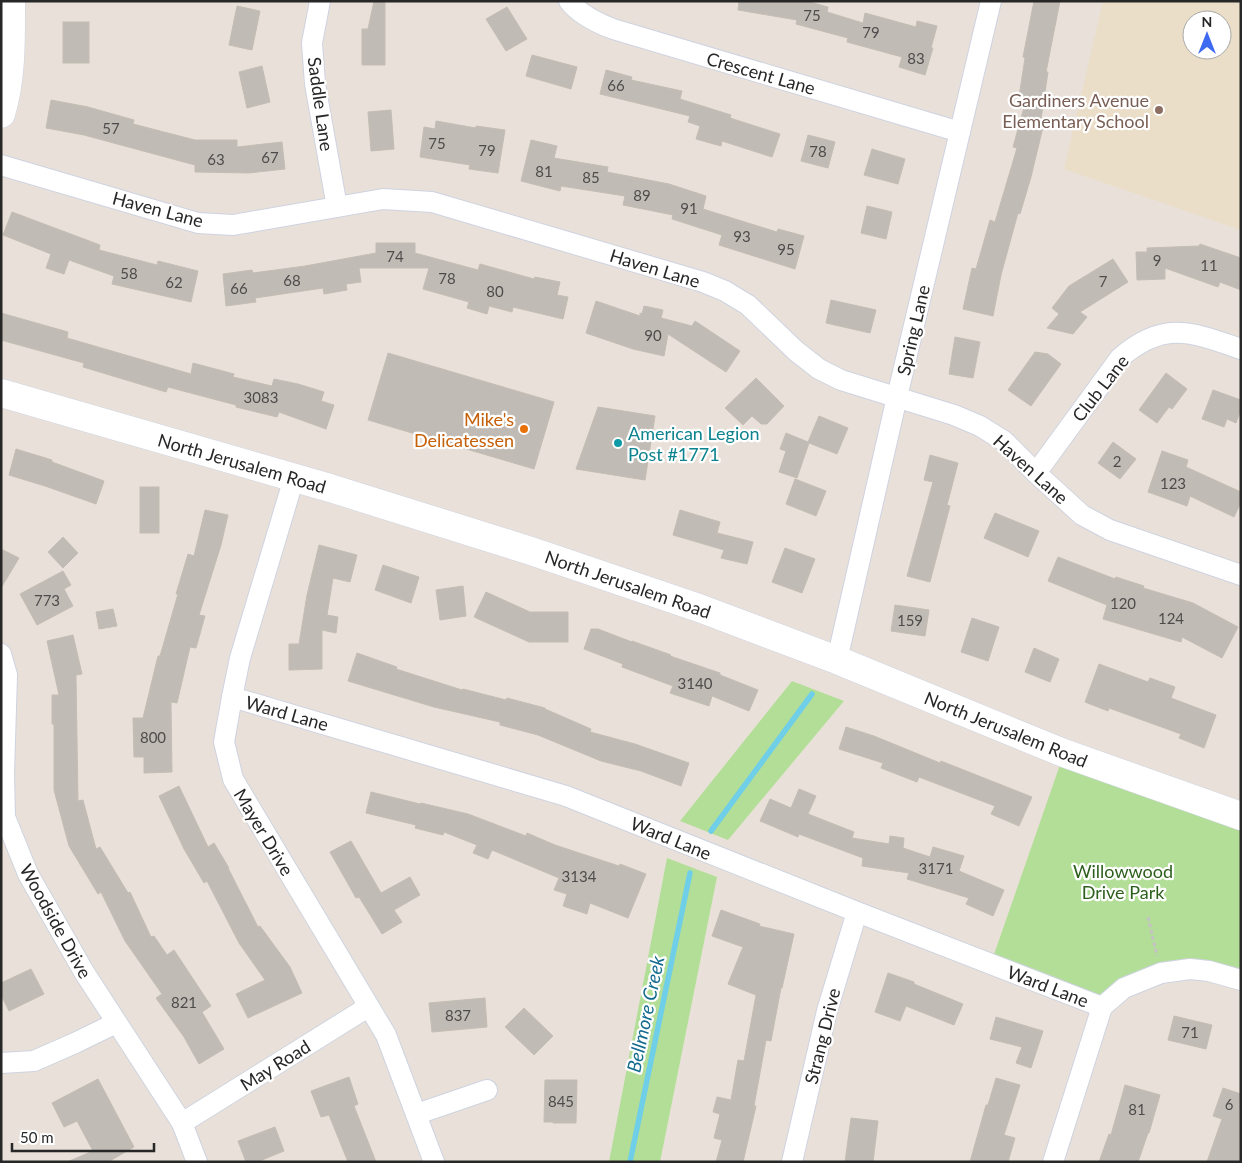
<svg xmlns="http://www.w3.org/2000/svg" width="1242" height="1163" viewBox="0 0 1242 1163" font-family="Lato,sans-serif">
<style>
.education{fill:#ebdec8;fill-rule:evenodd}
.green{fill:#b3de97}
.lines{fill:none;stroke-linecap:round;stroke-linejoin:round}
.stream{stroke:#6fcee8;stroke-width:5.5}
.building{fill:#c1bbb6;stroke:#c4bdb3}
.street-casing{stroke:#ced3e0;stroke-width:22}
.secondary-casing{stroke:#ced3e0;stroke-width:29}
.path{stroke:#c3c3c3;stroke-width:3;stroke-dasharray:4 2.5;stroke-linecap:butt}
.street{stroke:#fff;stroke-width:20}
.secondary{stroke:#fff;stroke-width:28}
.education-dot{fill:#8d6e63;stroke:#fff;stroke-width:2}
.food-dot{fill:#e8710a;stroke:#fff;stroke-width:2}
.culture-dot{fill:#0f9aa8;stroke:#fff;stroke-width:2}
.labels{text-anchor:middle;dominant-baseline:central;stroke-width:4.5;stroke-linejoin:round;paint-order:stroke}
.number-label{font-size:15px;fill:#4e4c4b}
.street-label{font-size:18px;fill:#272727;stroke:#fff}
.education-label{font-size:18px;fill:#785e54;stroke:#fff;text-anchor:end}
.food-label{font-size:18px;fill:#c56008;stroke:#fff;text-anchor:end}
.culture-label{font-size:18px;fill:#0d838f;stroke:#fff;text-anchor:start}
.park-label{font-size:18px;fill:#2d5f1c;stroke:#fff}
.water-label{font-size:19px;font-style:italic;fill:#136b8f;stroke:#fff}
</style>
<rect width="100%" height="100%" fill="#e9e1d9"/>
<!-- education -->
<path class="education" d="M1103 1H1241V230L1064 169ZM1192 20H1222V50H1192Z"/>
<!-- green -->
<g class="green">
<path d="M792 681 844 701 728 840 680 821Z"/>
<path d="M1063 756 1241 818V978L1191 968 1101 1006 991 963Z"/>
<path d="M667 858 717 877 660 1162H609Z"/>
</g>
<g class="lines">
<!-- stream -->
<g class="stream">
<path d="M711 831 812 694"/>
<path d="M630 1162 690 873"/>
</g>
</g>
<!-- building -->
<g class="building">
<path d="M374 1H385V65H362V29H368Z"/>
<path d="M739 1H806L828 7 827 12 863 23 865 13 916 27 917 21 937 26 931 48H933L925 75 899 67 902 57 847 42 848 38 796 24 797 20 738 10Z"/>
<path d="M1034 1H1060L1046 72H1048L1040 126 1043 127 1031 177 1020 214 1018 213 1001 275 993 316 963 309 972 268 976 269 990 220 995 222 1017 148 1013 147 1025 104 1018 103 1025 58 1023 57Z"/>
<path d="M237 6 260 11 252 50 229 45Z"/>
<path d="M507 7 527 39 506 51 486 19Z"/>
<rect x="63" y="22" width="26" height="41"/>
<path d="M532 55 577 67 571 89 526 76Z"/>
<path d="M262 66 270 102 247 108 239 72Z"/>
<path d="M606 70 632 77 631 80 682 91 680 99 731 115 730 118 780 134 772 157 722 141 721 146 696 139 700 126 688 122 690 116 600 94Z"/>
<path d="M51 100 88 107 134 120 133 124 195 140H237V147L282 142 285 169 249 173 195 172V165L84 135 46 128Z"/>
<path d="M391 110 394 149 371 151 368 112Z"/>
<path d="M436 121 476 128V126L505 130 498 173 469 169 470 165 420 157 424 127 435 129Z"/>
<path d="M808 135 835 142 828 168 801 161Z"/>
<path d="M531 140 557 146 554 158 608 167 607 172 669 184 706 196 703 209 777 232 778 229 804 236 795 269 719 245 722 235 672 219 673 215 623 205 625 196 561 186 560 191 521 181Z"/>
<path d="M872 149 905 159 898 184 864 175Z"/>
<path d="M867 206 892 212 886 239 861 233Z"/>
<path d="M12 212 100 245 99 250 157 265 158 261 198 271 191 302 112 284 114 276 69 260 64 274 46 268 51 254 3 235Z"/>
<path d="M376 243H415V253L478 270 480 264 534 279 535 277 560 282 557 295 568 297 563 319 513 307 512 312 489 306 487 314 467 308 469 302 423 289 429 268H359L361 282 346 284 347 290 324 294 323 288 255 298 256 302 226 306 223 274 252 270 253 273 305 266 376 253Z"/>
<path d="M1200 244 1241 258V290L1220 282 1218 287 1165 268V279L1137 280 1136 252H1147V248L1199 246Z"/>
<path d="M1113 259 1128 282 1080 312 1087 317 1073 334 1047 328 1059 314 1052 308 1069 286Z"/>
<path d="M831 300 876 310 870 333 826 323Z"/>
<path d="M596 301 640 316V313L642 314 644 306 663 310 661 318 692 326 695 321 740 351 726 372 668 334 664 356 633 349 586 333Z"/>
<path d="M1 313 68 332 67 338 191 374 193 363 234 374 233 377 272 386 274 379 298 384 324 392 321 401 334 405 326 429 279 412 277 417 236 407V405L168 387 166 392 83 367 84 363 1 340Z"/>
<path d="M955 337 980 342 973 378 949 374Z"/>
<path d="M1035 352 1048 354 1061 364 1031 406 1008 390Z"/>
<path d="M388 353 554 402 534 469 368 420Z"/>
<path d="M1166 373 1187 389 1172 409 1169 407 1157 423 1139 410Z"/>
<path d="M756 378 784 406 767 424H761L752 416 743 425 725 408Z"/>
<path d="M1213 390 1241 400V409L1236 423 1227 419 1224 427 1202 419Z"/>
<path d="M598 407 655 416 645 480 576 469Z"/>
<path d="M819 416 848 428 837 454 809 443 797 478 779 472 786 451 780 449 786 433 808 442Z"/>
<path d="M1113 442 1136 459 1120 479 1098 463Z"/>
<path d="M16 449 52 460V462L104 481 96 504 45 486 9 475Z"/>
<path d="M1162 451 1188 460 1186 467 1241 492V502L1234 517 1190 496 1187 506 1148 492Z"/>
<path d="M930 455 958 463 947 505 950 506 930 582 907 576 933 482 924 480Z"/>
<path d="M795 479 826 491 816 516 786 504Z"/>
<rect x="140" y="487" width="19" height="46"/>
<path d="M205 510 228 515 221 545 199 615 205 616 196 648 190 647 177 703 171 702 172 772 144 773V757H134L133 718H143L158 656H160L178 594H176L188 554 194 556Z"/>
<path d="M680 510 720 522 717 533 753 542 747 564 721 558 724 550 673 535Z"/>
<path d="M995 513 1039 531 1028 557 984 538Z"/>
<path d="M63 537 78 553 63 568 48 552Z"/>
<path d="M319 545 357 555 350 582 333 578 327 615 338 617 336 633 322 630V669L289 670V644H299L307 595Z"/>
<path d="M785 548 815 559 802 593 772 582Z"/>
<path d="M1 549 19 558 1 588Z"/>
<path d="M1058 557 1115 579 1116 577 1144 586 1143 588 1193 603 1238 627 1222 658 1182 637 1181 642 1103 619 1107 605 1048 581Z"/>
<path d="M383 565 419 577 411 603 375 590Z"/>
<path d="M63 571 71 585 64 589 73 606 37 625 20 594Z"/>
<path d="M463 586 466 616 440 620 436 590Z"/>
<path d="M486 592 530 612H568V642H529L474 617Z"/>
<path d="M895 605 929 610 925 636 891 631Z"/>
<path d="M113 609 117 626 99 629 96 612Z"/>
<path d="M972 618 999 627 988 661 961 652Z"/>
<path d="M591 629H598L632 642V641L671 655 670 656 720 673V675L758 690 749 711 712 696 709 706 670 693 673 686 622 667 623 664 584 649Z"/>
<path d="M73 635 82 674 76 675 78 801 83 800 96 849 100 847 128 893 130 892 151 937 154 936 167 955 174 950 211 1006 202 1012 224 1049 199 1064 184 1037 156 998 162 994 125 941 101 892 98 894 69 846 54 790V724H52V695H59L47 641Z"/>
<path d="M1034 648 1059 659 1050 682 1025 672Z"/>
<path d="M357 653 397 667 396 669 462 690 463 689 506 700 507 698 545 708V709L591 729 590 732 635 744 689 763 681 786 641 771 601 761 538 735 500 725V722L434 707 348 681Z"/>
<path d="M1099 664 1148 682 1150 678 1175 687 1171 698 1216 715 1204 748 1179 738 1181 734 1109 708 1108 711 1085 702Z"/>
<path d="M846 727 874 736 940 763 941 761 1032 797 1019 826 991 814 995 806 919 777 917 782 881 768 883 763 839 749Z"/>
<path d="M179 786 208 847 214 843 229 868H228L258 927 260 926 290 967 302 993 248 1018 236 994 265 980 239 943 207 881 204 883 184 849 159 796Z"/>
<path d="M799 789 816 796 808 814 854 832 852 838 889 844 890 836 904 838 903 848 930 857 933 847 964 856 959 871 1004 890 993 916 966 904 969 898 907 879 909 873 862 866 863 858 799 834 798 837 760 821 770 799 791 808Z"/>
<path d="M371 792 420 804 421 803 468 814 526 836 527 833 555 845 619 866 620 864 646 874 628 918 590 903 587 914 563 906 567 894 554 890 559 878 492 850 488 859 473 853 477 845 444 832 443 835 415 828 416 825 366 813Z"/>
<path d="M351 841 381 893 410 877 420 895 394 910 402 922 382 934 359 897 356 898 330 852Z"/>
<path d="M721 910 760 924 759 926 794 934 782 988H781L771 1041 766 1040 754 1106H756L743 1162H716L722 1140 714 1138 720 1114 713 1112 717 1097 731 1100 738 1060 744 1061 756 995 728 984 743 947 712 936Z"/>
<path d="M31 969 44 994 9 1011 1 995V983Z"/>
<path d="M888 973 914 982V984L963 1004 954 1025 906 1006 900 1021 875 1012Z"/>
<path d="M485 998 487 1027 432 1032 429 1003Z"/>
<path d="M524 1008 553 1036 534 1055 505 1027Z"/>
<path d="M1174 1016 1212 1025 1206 1049 1168 1040Z"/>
<path d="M996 1017 1043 1031 1031 1068 1016 1063 1022 1047 990 1039Z"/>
<path d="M349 1077 358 1104 354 1106 376 1162H348L329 1115 321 1117 311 1091Z"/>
<path d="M996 1078 1020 1085 1004 1135 1015 1138 1008 1162H970L986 1105H988Z"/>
<path d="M98 1079 134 1147 108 1162H67L93 1151 77 1121 64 1127 52 1103Z"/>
<path d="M545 1080H577L576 1123H553V1122H544Z"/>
<path d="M1125 1085 1160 1095 1149 1133H1148L1138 1162H1099L1109 1134 1111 1135Z"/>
<path d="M1223 1088 1241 1094V1162H1207L1222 1119 1213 1116Z"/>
<path d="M851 1118 878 1121 873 1162H845Z"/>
<path d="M275 1127 284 1151 257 1162H246L238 1141Z"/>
</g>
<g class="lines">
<!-- street casing -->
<g class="street-casing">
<g id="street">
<path d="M320 1 312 43 315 84 337 207"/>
<path d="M569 1C580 15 597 23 613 29L960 132"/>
<path d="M1 165 198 223 233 225 383 199 432 202 703 282 725 291 748 305 796 351 819 369 841 380 954 415 980 426 1004 441 1036 473 1082 515 1110 530 1241 575"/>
<path d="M1036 473 1120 358C1164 320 1191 332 1241 349"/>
<path d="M294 478 240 658 232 697 224 742 233 779 386 1035 434 1162"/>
<path d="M1 654 7 675 4 774 5 817 28 874 84 972 182 1123 197 1162"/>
<path d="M837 660 897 397 991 1"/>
<path d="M232 697 566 796 857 912 1102 1007"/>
<path d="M1 1063 34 1061 75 1043 116 1023"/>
<path d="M417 1114 487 1090"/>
<path d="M182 1123 368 1007"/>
<path d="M792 1162 827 1011 857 912"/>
<path d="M1053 1162 1102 1007 1124 988 1161 973 1190 969 1209 971 1241 980"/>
</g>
</g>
<!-- secondary casing -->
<g class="secondary-casing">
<g id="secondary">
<path d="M1 114C12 78 11 38 11 1"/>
<path d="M1 393 330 488 531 551 699 608 837 660 1061 752 1241 816"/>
</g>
</g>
<!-- path -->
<path class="path" d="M1148 917 1157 956"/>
<!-- street -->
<use href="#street" class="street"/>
<!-- secondary -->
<use href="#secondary" class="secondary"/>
</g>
<!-- markers -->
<circle class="education-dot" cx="1159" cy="110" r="5"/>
<circle class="food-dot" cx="524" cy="429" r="5"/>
<circle class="culture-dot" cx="618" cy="443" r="5"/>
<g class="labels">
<!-- number labels -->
<g class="number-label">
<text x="812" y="15">75</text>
<text x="871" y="32">79</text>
<text x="916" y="58">83</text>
<text x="616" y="85">66</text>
<text x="111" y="128">57</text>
<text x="437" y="143">75</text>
<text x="487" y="150">79</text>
<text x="818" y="151">78</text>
<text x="270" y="157">67</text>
<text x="216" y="159">63</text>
<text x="544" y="171">81</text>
<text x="591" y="177">85</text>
<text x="642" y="195">89</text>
<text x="689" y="208">91</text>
<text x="742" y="236">93</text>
<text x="786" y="249">95</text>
<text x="395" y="256">74</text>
<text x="1157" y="260">9</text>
<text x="1209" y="265">11</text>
<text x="129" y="273">58</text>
<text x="447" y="278">78</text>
<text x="292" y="280">68</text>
<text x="1103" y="281">7</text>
<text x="174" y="282">62</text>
<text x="239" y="288">66</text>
<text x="495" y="291">80</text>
<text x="653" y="335">90</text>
<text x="261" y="397">3083</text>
<text x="1117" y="461">2</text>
<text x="1173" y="483">123</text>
<text x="47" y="600">773</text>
<text x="1123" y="603">120</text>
<text x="1171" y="618">124</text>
<text x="910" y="620">159</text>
<text x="695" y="683">3140</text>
<text x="153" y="737">800</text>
<text x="936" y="868">3171</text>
<text x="579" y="876">3134</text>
<text x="184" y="1002">821</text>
<text x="458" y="1015">837</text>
<text x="1190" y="1032">71</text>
<text x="561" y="1101">845</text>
<text x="1229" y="1104">6</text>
<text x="1137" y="1109">81</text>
</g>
<!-- street labels -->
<g class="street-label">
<text transform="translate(761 73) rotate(16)">Crescent Lane</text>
<text transform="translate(321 104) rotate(82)">Saddle Lane</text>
<text transform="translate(158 209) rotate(15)">Haven Lane</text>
<text transform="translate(655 268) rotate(17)">Haven Lane</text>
<text transform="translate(913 330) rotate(-77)">Spring Lane</text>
<text transform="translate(1100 388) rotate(-52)">Club Lane</text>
<text transform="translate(242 463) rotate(16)">North Jerusalem Road</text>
<text transform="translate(1031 469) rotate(42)">Haven Lane</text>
<text transform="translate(628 584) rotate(19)">North Jerusalem Road</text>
<text transform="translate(287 713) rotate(16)">Ward Lane</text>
<text transform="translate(1006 729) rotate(22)">North Jerusalem Road</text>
<text transform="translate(264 832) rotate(59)">Mayer Drive</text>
<text transform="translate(671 838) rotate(22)">Ward Lane</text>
<text transform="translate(56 921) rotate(61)">Woodside Drive</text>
<text transform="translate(1048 986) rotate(21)">Ward Lane</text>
<text transform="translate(822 1036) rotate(-76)">Strang Drive</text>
<text transform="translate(275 1065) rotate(-32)">May Road</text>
</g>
<!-- education labels -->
<g class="education-label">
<text x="1149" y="100">Gardiners Avenue<tspan x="1149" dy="21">Elementary School</tspan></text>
</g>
<!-- food labels -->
<g class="food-label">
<text x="514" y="419">Mike's<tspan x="514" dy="21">Delicatessen</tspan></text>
</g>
<!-- culture labels -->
<g class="culture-label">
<text x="628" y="433">American Legion<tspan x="628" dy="21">Post #1771</tspan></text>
</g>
<!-- park labels -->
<g class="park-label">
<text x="1123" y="871">Willowwood<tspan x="1123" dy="21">Drive Park</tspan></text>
</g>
<!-- water labels -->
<g class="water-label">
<text transform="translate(645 1014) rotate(-78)">Bellmore Creek</text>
</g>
</g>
<!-- border -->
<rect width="1242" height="1163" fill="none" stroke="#272727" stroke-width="5"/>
<!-- north arrow -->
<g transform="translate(1207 35)"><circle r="24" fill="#ffffff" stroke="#a9a9a9"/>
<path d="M0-4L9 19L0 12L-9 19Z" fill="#3e69f1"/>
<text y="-8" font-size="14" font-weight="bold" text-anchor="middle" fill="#272727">N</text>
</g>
<!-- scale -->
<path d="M12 1143v8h142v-8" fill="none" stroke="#272727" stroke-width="2.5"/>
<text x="20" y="1143" font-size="15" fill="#272727" stroke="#ffffff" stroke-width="4" paint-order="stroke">50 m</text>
</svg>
